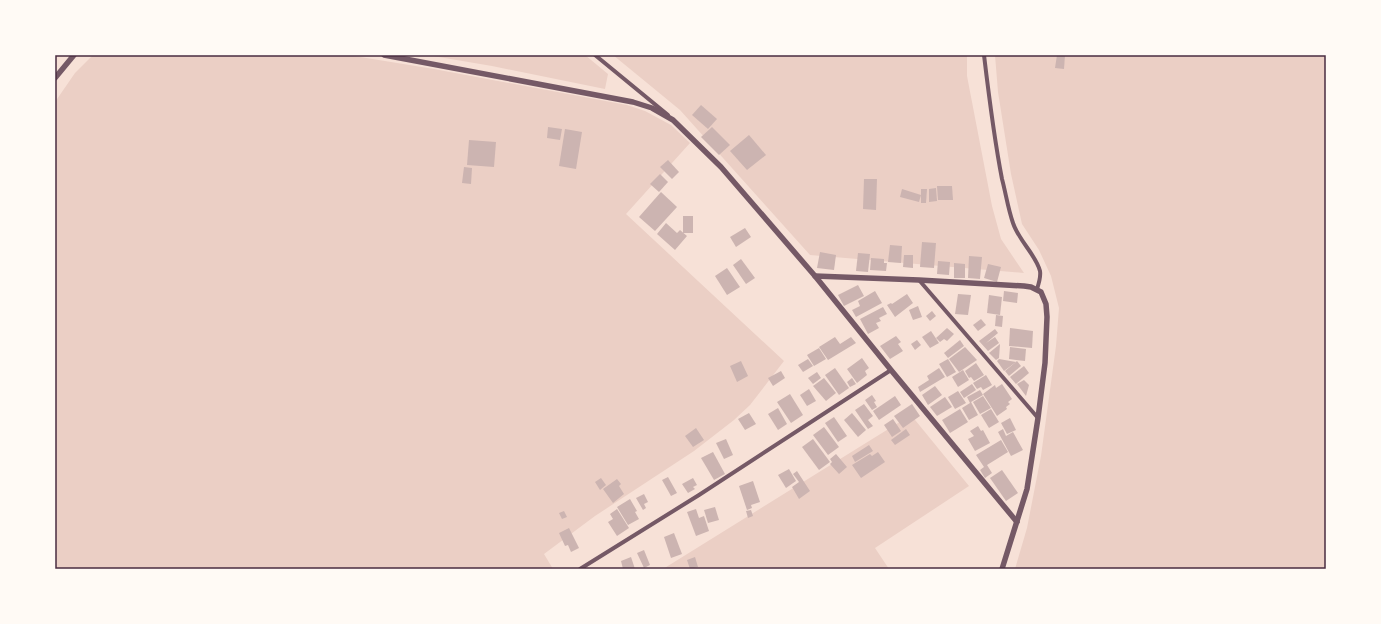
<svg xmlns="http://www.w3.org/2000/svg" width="1381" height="624" viewBox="0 0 1381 624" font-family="Commissioner,sans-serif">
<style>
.green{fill:#ebcfc5}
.building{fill:#ccb4b1}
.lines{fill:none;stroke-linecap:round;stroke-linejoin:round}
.minor{stroke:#755966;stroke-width:4}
.tertiary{stroke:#755966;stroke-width:5.5}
.neatline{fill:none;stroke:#4a2c40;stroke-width:1.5}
</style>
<rect width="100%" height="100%" fill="#f7e1d7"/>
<!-- green -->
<g class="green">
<path d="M93 55H348L434 69 627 105 645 111 671 125 690 143 626 214 784 361 750 405 734 420 694 451 595 516 544 554 553 569H55V102L75 73Z"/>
<path d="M427 55H585L608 74 605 89 492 66Z"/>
<path d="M613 55H967V76L992 206 1001 239 1024 273 810 255 680 110Z"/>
<path d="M995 55H1326V569H1015L1027 528 1041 456 1056 346 1059 308 1051 276 1039 250 1022 224 1011 174 998 92Z"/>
<path d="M911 415 969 486 875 548 889 569H663Z"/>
</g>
<!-- building -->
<g class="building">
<path d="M1057 55H1065L1064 69 1055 68Z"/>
<path d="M701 105 717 119 708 129 692 115Z"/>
<path d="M548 127 562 129 560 140 547 138Z"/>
<path d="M712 127 730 145 719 155 701 137Z"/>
<path d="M565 129 582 132 576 169 559 166Z"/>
<path d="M749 135 766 155 747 170 730 151Z"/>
<path d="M469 140 496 142 494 167 467 165Z"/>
<path d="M668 160 679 172 672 179 660 167Z"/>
<path d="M464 167 472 168 471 184 462 183Z"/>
<path d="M660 174 668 182 659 192 650 184Z"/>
<path d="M864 179H877L876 210 863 209Z"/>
<path d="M937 186H952L953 200H938Z"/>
<path d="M936 188 937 201 929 202V189Z"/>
<path d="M902 189 921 195 919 202 900 197Z"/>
<path d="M921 189H927L926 203H921Z"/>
<path d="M661 192 677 207 655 231 639 217Z"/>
<rect x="683" y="216" width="10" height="17"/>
<path d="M666 223 677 233 680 230 687 236 675 250 657 234Z"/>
<path d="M745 228 751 237 736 247 730 237Z"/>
<path d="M922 242 936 243 934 268 920 267Z"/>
<path d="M890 245 902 246 901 263 888 262Z"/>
<path d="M820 252 836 255 834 270 817 268Z"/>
<path d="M858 253 870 254 868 272 856 271Z"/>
<path d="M904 255H913V268L903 267Z"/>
<path d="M969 256 982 257 980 279 968 278Z"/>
<path d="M871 258 884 259V263H887L886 271 870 270Z"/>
<path d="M741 259 755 278 746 284 733 265Z"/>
<path d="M938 261 950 262 949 275 937 274Z"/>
<path d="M954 263 965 264V278H954Z"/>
<path d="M988 264 1001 267 997 282 984 278Z"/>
<path d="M727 268 740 287 727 295 715 276Z"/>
<path d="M858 285 864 296 844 306 838 295Z"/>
<path d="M875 291 882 303 856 317 852 310 860 306 858 301Z"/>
<path d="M1004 291 1018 293 1017 303 1003 301Z"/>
<path d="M907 294 913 303 895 317 887 305 891 303 892 304Z"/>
<path d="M958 294 971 295 968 315 955 314Z"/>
<path d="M989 295 1002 297 1000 315 987 313Z"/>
<path d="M918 306 922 317 913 320 909 310Z"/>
<path d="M883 307 887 314 879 318 881 321 876 323 879 328 868 334 860 319Z"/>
<path d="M932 311 936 316 930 321 926 316Z"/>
<path d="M996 315 1003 316 1002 327 995 326Z"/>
<path d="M981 319 986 325 978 331 973 325Z"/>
<path d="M947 328 954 334 947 341 944 339 940 342 936 338Z"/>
<path d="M1010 328 1033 331 1032 348 1009 346Z"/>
<path d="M995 329 998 333 986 343 995 337 999 343 988 351 979 341Z"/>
<path d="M931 331 939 343 930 348 922 337Z"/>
<path d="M896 336 901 342 898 344 903 351 890 359 880 346Z"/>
<path d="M835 337 840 344 851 337 856 343 828 360 819 347Z"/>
<path d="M917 340 921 345 915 350 911 344Z"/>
<path d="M960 340 964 346 948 358 944 353Z"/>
<path d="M1000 344 999 358 996 360 989 353Z"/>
<path d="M965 347 977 360 959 372 949 359Z"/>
<path d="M1010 347 1026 349 1025 361 1009 359Z"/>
<path d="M819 348 826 359 814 366 807 355Z"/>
<path d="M862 358 869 368 865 371 867 375 857 383 847 369Z"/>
<path d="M808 359 813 366 803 372 798 365Z"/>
<path d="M948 359 956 372 947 377 939 364Z"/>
<path d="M999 359 1016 362 1004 371 997 361Z"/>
<path d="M741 361 748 376 737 382 730 366Z"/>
<path d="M1017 361 1021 366 1009 376 1005 371Z"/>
<path d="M976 363 984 375 974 381 971 377 969 378 965 371Z"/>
<path d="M1024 366 1029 373 1016 384 1010 377Z"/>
<path d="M835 368 849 388 839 395 825 375Z"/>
<path d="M939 368 945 377 920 392 918 387 929 380 927 376Z"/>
<path d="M963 370 969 380 958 387 952 377Z"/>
<path d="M781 371 785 378 773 386 768 378Z"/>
<path d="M817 372 821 378 813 384 808 378Z"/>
<path d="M986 375 992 385 983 390 981 387 977 389 973 383Z"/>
<path d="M824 378 836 393 826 401 813 386Z"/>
<path d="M852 378 856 384 850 387 847 382Z"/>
<path d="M1024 380 1029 385 1026 396 1017 384Z"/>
<path d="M972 384 976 390 964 398 960 392Z"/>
<path d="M1002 384 1012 399 1008 402 1010 404 1006 407 1007 409 997 416 983 394 995 385 996 388Z"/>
<path d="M935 386 942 395 928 405 922 395Z"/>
<path d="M809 389 816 401 807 406 800 395Z"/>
<path d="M980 390 983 395 971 402 978 415 969 420 962 408 970 403 967 397Z"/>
<path d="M958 391 966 403 955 409 948 397Z"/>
<path d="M790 394 803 415 791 423 777 402Z"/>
<path d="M872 395 876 401 874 402 877 407 872 410 865 400Z"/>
<path d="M895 396 901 405 879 420 873 411Z"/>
<path d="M983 396 991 408 980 414 973 402Z"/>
<path d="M945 397 952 407 937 416 930 407Z"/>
<path d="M864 404 873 416 868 420 873 426 868 429 855 410Z"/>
<path d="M912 404 920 416 903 428 894 416Z"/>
<path d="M778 408 787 424 778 430 768 414Z"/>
<path d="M960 409 968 422 950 433 942 420Z"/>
<path d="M991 409 999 422 989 428 981 415Z"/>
<path d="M749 413 756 424 745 430 738 419Z"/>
<path d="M852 413 866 430 858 437 844 420Z"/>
<path d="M834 417 847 436 838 442 825 423Z"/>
<path d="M1010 418 1016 430 1007 434 1001 423Z"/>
<path d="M893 419 901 431 892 437 884 425Z"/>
<path d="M978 426 981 431 983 430 990 443 975 451 968 439 974 436 970 431Z"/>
<path d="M824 427 839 447 828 455 813 435Z"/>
<path d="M696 428 704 440 693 447 685 436Z"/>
<path d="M906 429 910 435 895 445 891 440Z"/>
<path d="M1003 429 1006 436 1013 432 1023 450 1011 456 998 432Z"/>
<path d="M726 439 733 455 724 459 716 443Z"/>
<path d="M813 439 830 462 819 470 802 447Z"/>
<path d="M1001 440 1008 452 987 465 992 473 985 478 980 470 984 467 976 455Z"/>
<path d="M869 445 873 451 855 462 852 456Z"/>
<path d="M713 452 725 474 714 480 701 458Z"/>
<path d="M878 452 885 462 861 478 852 465 870 454 872 456Z"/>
<path d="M836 454 847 467 839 474 830 464 832 462 830 459Z"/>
<path d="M789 469 796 481 786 488 778 475Z"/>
<path d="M1002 470 1018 493 1006 501 990 478Z"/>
<path d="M797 471 810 491 799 499 792 487 799 482 793 474Z"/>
<path d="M668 477 677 493 671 496 662 480Z"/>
<path d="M601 478 606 485 600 490 595 482Z"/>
<path d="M693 478 697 485 693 487 695 489 688 493 682 484Z"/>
<path d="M617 479 621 484 619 486 624 494 613 503 603 489Z"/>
<path d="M753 481 760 502 751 505 752 508 747 510 739 486Z"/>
<path d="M644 494 648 502 644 504 646 508 643 510 636 498Z"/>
<path d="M630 499 637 511 635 512 639 519 628 525 617 507Z"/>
<path d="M715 507 719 520 708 523 704 510Z"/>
<path d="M617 509 629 528 617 536 608 522 613 519 610 514Z"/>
<path d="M696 509 699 518 704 516 709 531 696 536 687 512Z"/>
<path d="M751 510 753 516 748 518 746 511Z"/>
<path d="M564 511 567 517 562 519 559 513Z"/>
<path d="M569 528 579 548 571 552 568 545 565 546 559 533Z"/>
<path d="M674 533 682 554 671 558 664 537Z"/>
<path d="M644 550 650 565 644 568 637 553Z"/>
<path d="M631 557 635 569H623L621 561Z"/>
<path d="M695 557 698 567 690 569 687 560Z"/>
</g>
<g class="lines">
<!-- minor -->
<g class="minor">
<path d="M595 55 668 115"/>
<path d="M984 55C989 97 994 138 1002 179 1006 194 1008 209 1013 223 1019 241 1036 255 1040 271 1041 277 1039 283 1037 289"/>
<path d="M919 280 1038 418"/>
<path d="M580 569 699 495 891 370"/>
</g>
<!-- tertiary -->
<g class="tertiary">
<path d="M384 55 633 102 652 108 673 120 721 167 815 276 891 370 1017 522"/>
<path d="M55 78 74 55"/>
<path d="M815 276 919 280 1024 286 1031 287 1041 292 1046 304 1047 317 1045 363 1038 418 1027 489 1002 569"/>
</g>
</g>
<!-- border -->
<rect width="1381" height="624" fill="none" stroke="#fffaf5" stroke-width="112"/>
<rect x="56" y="56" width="1269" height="512" class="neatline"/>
</svg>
